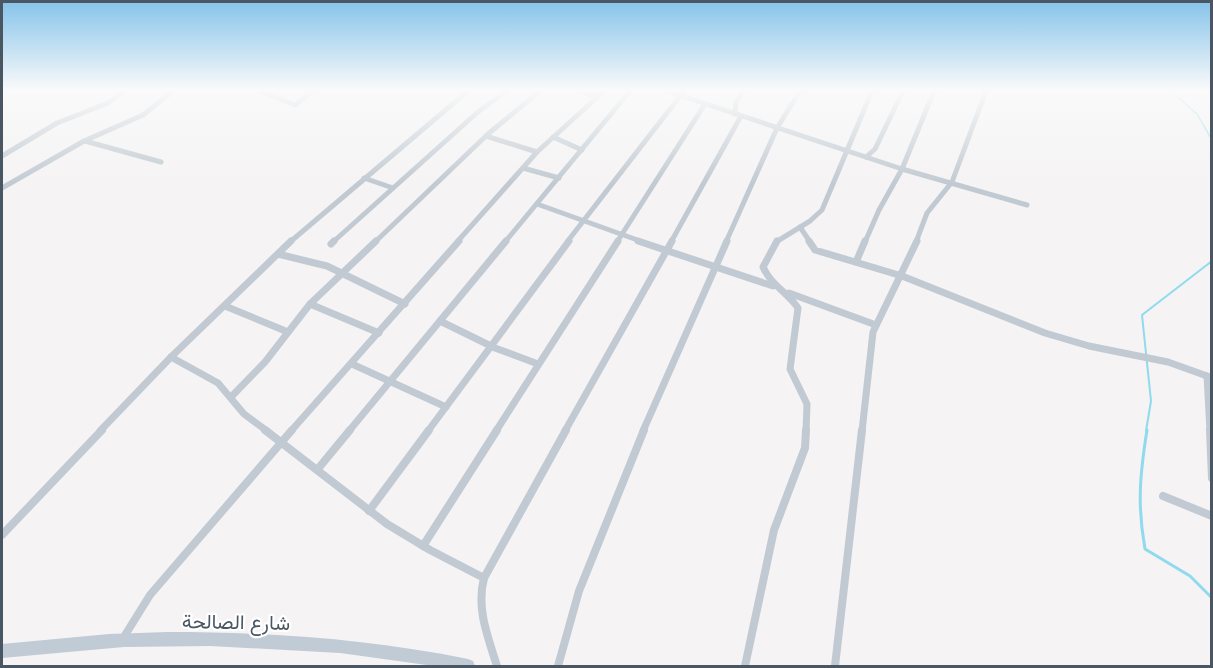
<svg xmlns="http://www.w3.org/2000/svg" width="1213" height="668" viewBox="0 0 1213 668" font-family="'Fira Sans',Vazirmatn,sans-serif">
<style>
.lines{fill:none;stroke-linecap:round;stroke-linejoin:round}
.stream-far2{stroke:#90daee;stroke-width:1.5}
.stream-far1{stroke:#90daee;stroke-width:2}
.stream{stroke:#90daee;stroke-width:3}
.street-far2{stroke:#c1cad2;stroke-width:5}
.street-far1{stroke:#c1cad2;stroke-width:7}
.street{stroke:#c1cad2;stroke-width:8}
.secondary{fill:#c1cbd6;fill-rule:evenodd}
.labels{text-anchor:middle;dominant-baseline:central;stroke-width:4.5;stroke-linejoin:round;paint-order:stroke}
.near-street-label{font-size:20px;fill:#4a5661;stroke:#fff}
</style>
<rect width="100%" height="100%" fill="#f5f3f3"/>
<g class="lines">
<!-- stream-far2 -->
<path class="stream-far2" d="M1171 91 1197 114 1212 140"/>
<!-- stream-far1 -->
<path class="stream-far1" d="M1146 431 1151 401 1142 315 1212 261"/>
<!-- stream -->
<path class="stream" d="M1147 430C1140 474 1137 505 1145 549L1190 576 1212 598"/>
<!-- street-far2 -->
<g class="street-far2">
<path d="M260 91 295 105 313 91"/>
<path d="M579 91 597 97"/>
<path d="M667 91 902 169 1027 205"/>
<path d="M735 114 736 102 743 91"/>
<path d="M486 136 537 152"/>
<path d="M553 137 582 150"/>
<path d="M85 141 161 162"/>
<path d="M2 156 57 123 108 103 125 91"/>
<path d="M866 157 875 149 903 91"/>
<path d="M523 168 559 178"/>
<path d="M364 178 393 188"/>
<path d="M2 188 84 141 143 115 173 91"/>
<path d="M537 204 643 242"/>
<path d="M800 227 810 242"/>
<path d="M290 242 468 91"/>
<path d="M333 242 479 111 507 91"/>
<path d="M375 242 488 134 540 91"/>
<path d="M457 242 537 152 604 91"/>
<path d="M505 242 630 91"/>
<path d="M567 242 684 91"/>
<path d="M617 242 705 104"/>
<path d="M671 242 741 116"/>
<path d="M726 242 777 128 800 91"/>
<path d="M776 242 810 221 822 210 872 91"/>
<path d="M865 242 879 210 902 169 934 91"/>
<path d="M916 242 927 213 952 182 986 91"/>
</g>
<!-- street-far1 -->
<g class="street-far1">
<path d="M638 241 773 286"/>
<path d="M777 241 763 267C771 285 787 292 798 308L790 369 807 404 806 431"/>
<path d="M809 241 815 250 902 276 1045 333 1089 346 1168 362 1207 376"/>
<path d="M331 244 334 241"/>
<path d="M278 254 327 266 405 304"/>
<path d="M856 262 865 241"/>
<path d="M789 293 876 325"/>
<path d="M310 304 379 333"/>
<path d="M225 306 288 332"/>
<path d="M440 321 495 348 538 364"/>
<path d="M171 357 218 383 244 414 267 431"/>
<path d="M352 364 446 407"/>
<path d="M232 396 265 362 310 304 376 241"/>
<path d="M100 431 171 357 291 241"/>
<path d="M291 431 459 241"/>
<path d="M349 431 506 241"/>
<path d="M428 431 569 241"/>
<path d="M496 431 618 241"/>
<path d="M565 431 672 241"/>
<path d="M643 431 727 241"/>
<path d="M862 431 873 332 917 241"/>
<path d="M1210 431 1207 376 1212 378"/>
</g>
<!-- street -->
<g class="street">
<path d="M265 430 387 524 430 550 484 578"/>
<path d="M1210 430 1212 478"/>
<path d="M317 470 350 430"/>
<path d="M1163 496 1212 516"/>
<path d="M369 511 429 430"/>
<path d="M2 535 102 430"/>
<path d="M423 546 497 430"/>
<path d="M122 640 150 595 292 430"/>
<path d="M497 666C488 637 476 609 484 578L566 430"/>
<path d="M558 666 579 591 644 430"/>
<path d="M745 666 774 530 805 448 806 430"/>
<path d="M835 666 862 430"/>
</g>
<!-- secondary -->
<path class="secondary" d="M167 632C269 632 368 639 468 659L473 661 475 666H434L340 653 210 646 124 647 2 658V644L109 634Z"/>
</g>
<!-- sky -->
<linearGradient id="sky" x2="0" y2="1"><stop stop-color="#85c3ea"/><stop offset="0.49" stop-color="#fafafa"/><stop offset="1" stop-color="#fafafa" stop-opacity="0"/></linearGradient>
<rect width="1213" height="184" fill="url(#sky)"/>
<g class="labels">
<!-- near-street labels -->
<g class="near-street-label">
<text transform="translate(236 622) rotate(1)">شارع الصالحة</text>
</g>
</g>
<!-- border -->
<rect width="1213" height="668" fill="none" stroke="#4a5661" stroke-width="6"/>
</svg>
